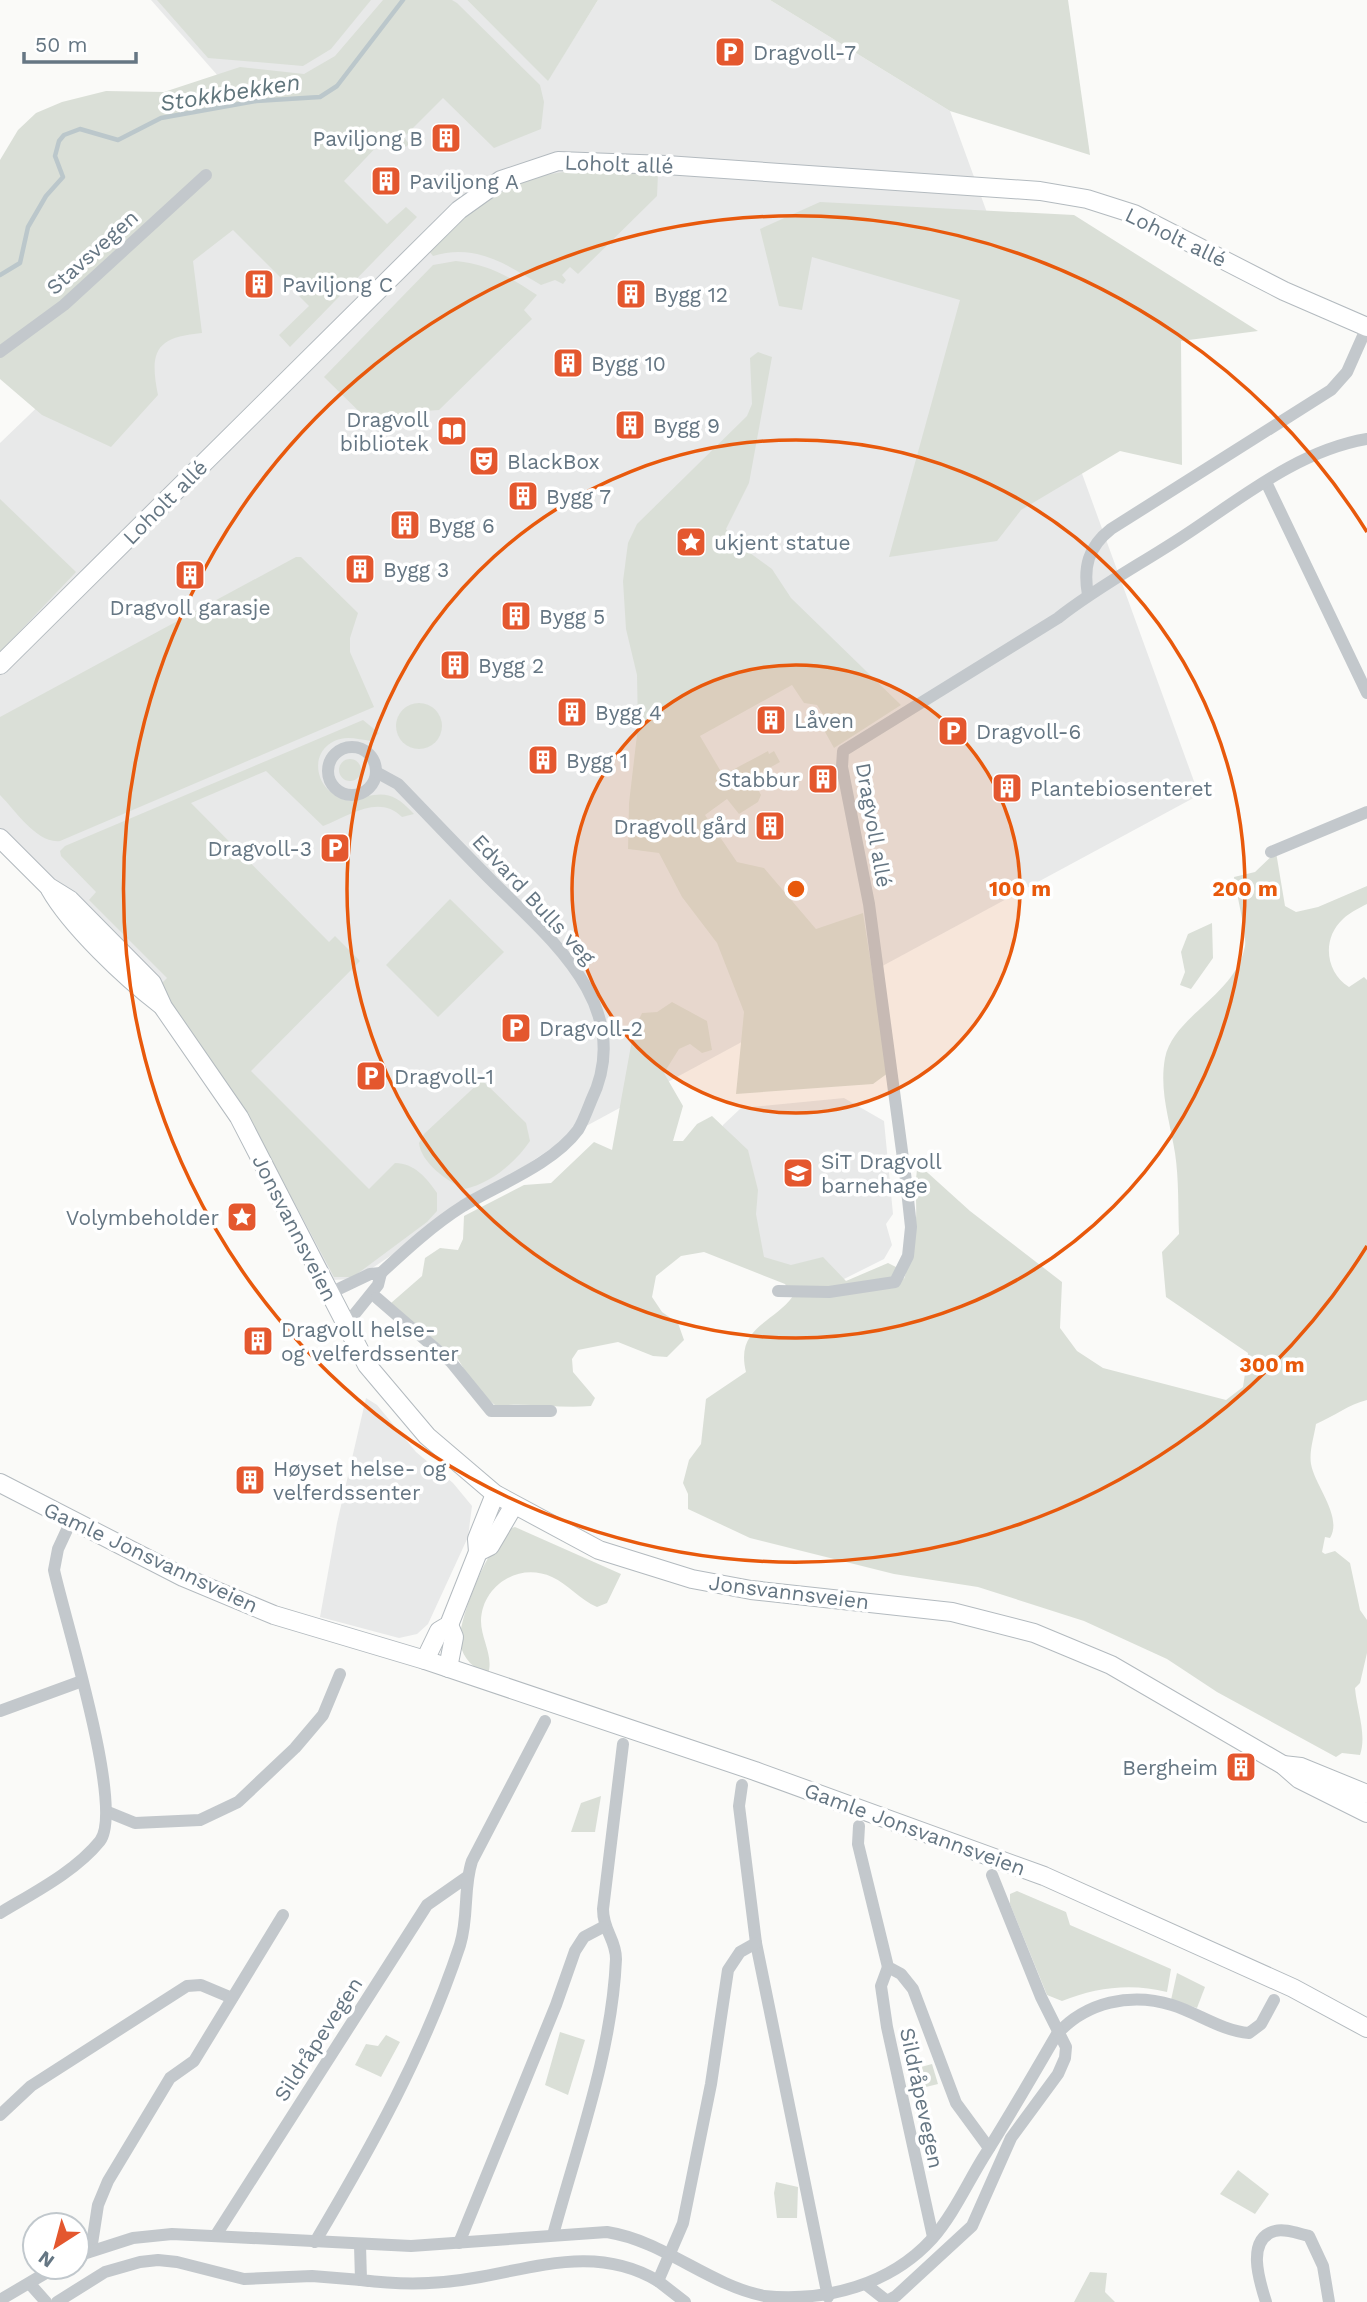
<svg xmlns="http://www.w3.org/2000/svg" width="1367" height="2302" viewBox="0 0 1367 2302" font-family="'Work Sans',sans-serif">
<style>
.built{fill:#e8e9e9}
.green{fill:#dadfd7}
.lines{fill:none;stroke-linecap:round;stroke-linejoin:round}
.stream{stroke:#bbc7cb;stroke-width:4.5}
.secondary-casing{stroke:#b3babf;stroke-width:20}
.street{stroke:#c3c8cc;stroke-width:12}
.secondary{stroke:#fff;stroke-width:18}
.ring{fill:none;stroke:#e8590c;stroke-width:3.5}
.labels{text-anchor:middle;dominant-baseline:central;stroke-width:7;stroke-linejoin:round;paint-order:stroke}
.poi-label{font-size:21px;fill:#657683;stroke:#fff;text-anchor:start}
.street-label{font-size:21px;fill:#657683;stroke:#fff}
.water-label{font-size:23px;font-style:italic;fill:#60757c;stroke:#fff}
.centre{fill:#e8590c;stroke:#fff;stroke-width:3.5}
.ring-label{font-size:21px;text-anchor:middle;font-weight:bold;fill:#e8590c;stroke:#fff;stroke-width:7;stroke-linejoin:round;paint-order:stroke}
</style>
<rect width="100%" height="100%" fill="#fafaf8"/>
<!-- built -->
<g class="built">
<path d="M151 0H467L548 80 598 0H770L950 111 1199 795 577 1131 356 1279 330 1280 197 1053 0 838V443L293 161Z"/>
<path d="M844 1098 884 1121 893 1214 886 1224 892 1245 884 1259 842 1280 724 1252 698 1194 723 1125 741 1108Z"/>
<path d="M366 1398 377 1405 416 1452 453 1483 472 1506 468 1537 428 1624 417 1634 399 1638 320 1617 337 1523Z"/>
</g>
<!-- green -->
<g class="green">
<path d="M157 0H371L331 49 303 66 208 58Z"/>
<path d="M383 0H452L457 3 540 85 544 102 541 129 494 148 443 98 404 137 409 144 398 154 383 140 344 181 387 224 406 207 417 217 290 347 279 335 309 306 233 230 193 261 202 333C156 337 149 351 158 395L111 447 42 415 0 379V160L18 130 36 113 62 102 106 91 164 92 240 67 304 74 335 56Z"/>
<path d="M467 0H598L548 81Z"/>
<path d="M770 0H1068L1090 155 950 111Z"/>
<path d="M585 169 658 174 657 196 578 274 570 267 562 275 566 280 563 284 555 280 541 285C506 264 475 243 433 256L429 251C452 230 477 201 505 187 530 176 558 173 585 169Z"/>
<path d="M820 202 1074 215 1258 331 1181 341 1182 465 1120 451 1021 510 997 541 889 557 960 300 812 257 802 310 779 306 760 229Z"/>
<path d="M456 261C488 264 510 277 537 295L524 310 532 319 439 410 410 412 391 430H378L324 377 433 265Z"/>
<path d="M758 352 772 357 749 483 726 529 735 542 772 569 791 598 901 705 834 748 820 723 826 719 817 705 804 703 792 685 700 736 723 775 768 751 769 754 774 751 780 762 752 778 761 795 758 802 739 814 727 799 705 815 737 862 764 868 816 929 863 913 888 1073 873 1084 736 1094 744 1012 717 943 682 897 659 853 628 849 629 803 638 726 637 675 626 629 623 581 628 543 637 524 747 416 752 404 750 358Z"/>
<path d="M0 499 76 572 0 652Z"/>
<path d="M296 557H301L358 613 350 638V652L374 707 60 841C37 844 15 810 0 795V717Z"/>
<circle cx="419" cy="726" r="23"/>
<path d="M363 720 379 733 371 741C364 740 355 738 348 738 308 740 308 791 349 801 380 793 390 788 414 814L402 817C379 794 350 815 323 826L266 771 191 803 329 942 335 936 360 961 251 1071 369 1189 395 1163C414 1163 427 1178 437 1193V1211L427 1222 353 1277H334L251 1121 158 987 167 978 89 900 96 892 61 856 60 851 65 846Z"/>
<circle cx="350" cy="770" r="11"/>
<path d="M1276 852 1285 906 1296 912 1318 907 1367 886V904C1359 908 1349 913 1343 919 1321 939 1326 973 1349 987L1364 977 1367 980V1400C1349 1404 1333 1417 1316 1424 1314 1437 1309 1451 1311 1464 1315 1486 1343 1517 1330 1538L1325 1537 1322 1552 1325 1554 1335 1551 1350 1563 1360 1610 1367 1620V1653L1360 1683 1355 1688C1357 1711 1367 1734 1360 1755L1342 1753 1336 1757 1217 1692 1167 1659 1084 1621 978 1587 894 1574 750 1538 688 1509V1494L683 1483 689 1460 701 1444 706 1399 746 1372C735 1327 773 1324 793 1296L785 1284 704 1252 681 1256 656 1276 652 1297 662 1312 678 1323 684 1340 667 1357 653 1356 618 1342 578 1350 572 1359 573 1372 595 1398 591 1406C559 1409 528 1402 496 1406L475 1388 458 1359 444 1350 391 1303 422 1276 425 1258 440 1248 458 1250 463 1239 464 1216 524 1185 551 1183 594 1142 612 1150 634 1029 642 1013 657 1012 672 1002 707 1021 712 1050 702 1053 690 1044 679 1049 664 1073 683 1106 673 1141H683L697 1124 712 1116 748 1150 758 1190 756 1214 764 1257 791 1265 823 1257 846 1281 888 1263 900 1269 904 1279C910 1259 916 1240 916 1219 917 1200 914 1184 918 1164L970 1211 1062 1282 1060 1328 1077 1351 1103 1368 1226 1400 1243 1387 1248 1353 1166 1297 1162 1252 1179 1234C1178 1208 1179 1179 1175 1153 1170 1121 1159 1091 1165 1058 1173 1016 1236 995 1245 946 1247 936 1236 891 1234 877L1255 872Z"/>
<path d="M450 899 504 952 438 1017 386 965Z"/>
<path d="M1212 923 1213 958 1191 989 1180 985 1185 972 1181 952 1188 934Z"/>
<path d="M482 1080 526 1123 530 1141C515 1163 491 1183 465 1189 448 1182 421 1163 419 1143L424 1134Z"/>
<path d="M515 1527 621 1574 607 1603 597 1607C580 1600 568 1584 552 1577 519 1562 482 1585 481 1621 481 1639 494 1656 488 1674 474 1669 463 1659 460 1643 457 1621 493 1531 515 1527Z"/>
<path d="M601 1796 595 1832H571L581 1803Z"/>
<path d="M1017 1891 1066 1912 1070 1925 1171 1969 1167 1992C1132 1983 1096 1987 1062 2001L1047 1995 1010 1904V1894Z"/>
<path d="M1177 1973 1205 1987 1197 2008 1171 2000Z"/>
<path d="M560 2032 585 2040 568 2095 545 2085Z"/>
<path d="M386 2035 400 2042 381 2077 355 2065 366 2044 378 2046Z"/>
<path d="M932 2064 938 2084 918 2089 914 2069Z"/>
<path d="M1238 2170 1269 2194 1255 2214 1220 2194Z"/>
<path d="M776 2182 798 2187 797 2218H777L774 2193Z"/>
<path d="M1090 2272 1107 2273 1105 2292 1115 2302H1074Z"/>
</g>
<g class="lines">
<!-- stream -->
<path class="stream" d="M0 275 20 263 28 227 46 196 63 177 55 156 59 141 64 135 80 129 118 140 161 118 256 101 320 97 337 86 403 0"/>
<!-- secondary casing -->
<g class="secondary-casing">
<g id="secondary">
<path d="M0 665 459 210 501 180 558 161 666 165 1040 191 1087 199 1134 214 1284 291 1367 327"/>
<path d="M0 838 49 887 70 900 152 983 163 1007 239 1117 367 1365 427 1436 495 1494 599 1550 692 1579 751 1590 952 1612 1034 1633 1111 1665 1283 1765 1299 1779 1367 1813"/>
<path d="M50 889C71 926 126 978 160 1004"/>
<path d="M0 1483 183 1577 274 1615 425 1660 755 1771 1044 1876 1293 1988 1367 2028"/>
<path d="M478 1552 490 1546 514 1505"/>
<path d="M425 1660 439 1631 449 1625 478 1552 477 1539 495 1494"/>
<path d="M448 1668 454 1637 449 1625"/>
<path d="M1283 1765 1301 1767 1367 1794"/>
</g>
</g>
<!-- street -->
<g class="street">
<path d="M0 352 64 305 206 175"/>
<path d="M1266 482 1367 693"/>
<path d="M1088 595C1083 567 1088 547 1111 529L1331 390 1347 372 1367 327"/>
<circle cx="352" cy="771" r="24"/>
<path d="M376 772 398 784C430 817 461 850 494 883 553 941 636 1009 591 1101 587 1111 583 1122 578 1130 553 1164 498 1185 463 1206 433 1225 407 1249 381 1273"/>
<path d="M1271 852 1367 812"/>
<path d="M778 1291 829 1292 895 1282 908 1256 911 1227 906 1181 869 904 842 767 843 751 1058 618C1096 588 1139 565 1179 539 1238 501 1296 451 1367 439"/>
<path d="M328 1294 370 1274 381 1273 378 1285 345 1326"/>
<path d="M377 1298 451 1362 491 1411H551"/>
<path d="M0 1711 82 1681"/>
<path d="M742 1785 739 1806 756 1943 828 2297"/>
<path d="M108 1812 135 1823 200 1820 238 1802 295 1748 323 1715 340 1674"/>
<path d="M859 1826 858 1844 888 1967 901 1974 913 1989 956 2103 989 2148"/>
<path d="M0 1913C33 1893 75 1872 100 1841 125 1808 64 1617 54 1570L58 1549 71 1521"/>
<path d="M888 1967 881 1986 887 2027 933 2237"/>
<path d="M0 2115 31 2086 187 1986 201 1985 232 1998"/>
<path d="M216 2235 427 1905 467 1877"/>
<path d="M553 2235C577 2146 612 2053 616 1959 616 1939 603 1931 603 1909L623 1744"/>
<path d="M315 2242C372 2146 425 2051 460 1945 469 1916 463 1888 472 1861L545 1721"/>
<path d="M459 2243 556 2005 575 1951 584 1937 603 1927"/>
<path d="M360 2245 361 2280C399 2285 436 2285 474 2278 538 2267 598 2245 658 2281"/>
<path d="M91 2250 98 2205 108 2181 170 2078 194 2061 283 1915"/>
<path d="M77 2256 133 2238 172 2234 411 2246 607 2232C664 2241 707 2284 764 2296 826 2302 890 2285 932 2239 953 2215 967 2184 983 2158 1009 2117 1033 2075 1057 2034 1086 2002 1131 1992 1172 2005 1198 2013 1222 2031 1249 2033L1261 2024 1274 2000"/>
<path d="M30 2284 46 2302"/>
<path d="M868 2286 887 2301 896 2296 972 2226 1011 2138 1058 2074 1065 2058 1066 2047 1041 1997 992 1875"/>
<path d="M0 2300 56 2267"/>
<path d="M57 2302 105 2272 140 2262 158 2260 177 2262 244 2279 312 2276 361 2280"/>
<path d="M685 2302 658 2281 683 2223 711 2084 728 1970 740 1952 756 1943"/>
<path d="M1266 2302C1260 2283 1245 2239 1275 2231 1285 2228 1299 2234 1309 2236L1323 2266 1329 2302"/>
</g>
<!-- secondary -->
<use href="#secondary" class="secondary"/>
</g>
<!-- distance rings -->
<circle cx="796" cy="889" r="224" fill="#e8590c" fill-opacity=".12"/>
<g class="ring">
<circle cx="796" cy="889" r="224"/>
<circle cx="796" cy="889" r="449"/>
<path d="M1367 1246A673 673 0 1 1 1367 532"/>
</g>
<!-- icons -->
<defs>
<g id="parking-square" transform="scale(1.575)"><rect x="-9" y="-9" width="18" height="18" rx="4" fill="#e4572e" stroke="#fff"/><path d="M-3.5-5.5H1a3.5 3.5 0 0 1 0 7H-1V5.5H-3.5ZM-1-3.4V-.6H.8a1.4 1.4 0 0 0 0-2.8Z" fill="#fff"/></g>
<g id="building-square" transform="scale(1.575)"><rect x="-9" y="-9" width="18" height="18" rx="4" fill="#e4572e" stroke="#fff"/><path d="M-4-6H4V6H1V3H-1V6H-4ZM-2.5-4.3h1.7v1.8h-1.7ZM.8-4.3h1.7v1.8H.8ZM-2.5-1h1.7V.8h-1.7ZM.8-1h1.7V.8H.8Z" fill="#fff"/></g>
<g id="library-square" transform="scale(1.575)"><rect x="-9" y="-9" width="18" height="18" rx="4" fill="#e4572e" stroke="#fff"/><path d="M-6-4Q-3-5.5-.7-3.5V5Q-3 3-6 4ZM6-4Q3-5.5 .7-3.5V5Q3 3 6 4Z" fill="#fff"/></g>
<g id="theatre-square" transform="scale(1.575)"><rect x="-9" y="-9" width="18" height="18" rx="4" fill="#e4572e" stroke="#fff"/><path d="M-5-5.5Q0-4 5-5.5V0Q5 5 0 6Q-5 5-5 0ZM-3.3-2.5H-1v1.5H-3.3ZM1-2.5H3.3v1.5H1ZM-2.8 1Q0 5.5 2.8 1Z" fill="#fff"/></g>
<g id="sight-square" transform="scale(1.575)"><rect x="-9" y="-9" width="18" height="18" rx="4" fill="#e4572e" stroke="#fff"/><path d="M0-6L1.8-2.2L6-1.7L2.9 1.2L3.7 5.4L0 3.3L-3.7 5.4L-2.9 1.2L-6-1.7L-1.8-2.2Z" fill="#fff"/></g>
<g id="school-square" transform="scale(1.575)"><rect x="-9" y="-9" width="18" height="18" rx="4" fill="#e4572e" stroke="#fff"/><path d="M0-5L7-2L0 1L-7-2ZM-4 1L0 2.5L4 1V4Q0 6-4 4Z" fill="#fff"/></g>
</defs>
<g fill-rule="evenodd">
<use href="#parking-square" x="730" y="52"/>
<use href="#building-square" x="446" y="138"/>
<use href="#building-square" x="386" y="181"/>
<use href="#building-square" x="259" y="284"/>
<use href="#building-square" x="631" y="294"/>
<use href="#building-square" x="568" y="363"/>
<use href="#building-square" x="630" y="425"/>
<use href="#library-square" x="452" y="431"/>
<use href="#theatre-square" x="484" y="461"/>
<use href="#building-square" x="523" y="496"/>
<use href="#building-square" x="405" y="525"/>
<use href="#sight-square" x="691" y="542"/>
<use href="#building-square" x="360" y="569"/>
<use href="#building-square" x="190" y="575"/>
<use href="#building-square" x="516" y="616"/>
<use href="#building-square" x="455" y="665"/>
<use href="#building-square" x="572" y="712"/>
<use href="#building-square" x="771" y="720"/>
<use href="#parking-square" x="953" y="731"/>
<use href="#building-square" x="543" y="760"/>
<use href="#building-square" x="823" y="779"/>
<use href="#building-square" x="1007" y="788"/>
<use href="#building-square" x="770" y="826"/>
<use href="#parking-square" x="335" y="848"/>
<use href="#parking-square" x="516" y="1028"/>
<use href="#parking-square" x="371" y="1076"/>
<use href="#school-square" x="798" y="1173"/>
<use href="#sight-square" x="242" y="1217"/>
<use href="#building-square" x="258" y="1341"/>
<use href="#building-square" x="250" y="1480"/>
<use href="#building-square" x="1241" y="1767"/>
</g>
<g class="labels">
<!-- poi labels -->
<g class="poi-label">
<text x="753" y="52">Dragvoll-7</text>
<text x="423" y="138" text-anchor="end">Paviljong B</text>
<text x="409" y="181">Paviljong A</text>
<text x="282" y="284">Paviljong C</text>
<text x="654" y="294">Bygg 12</text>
<text x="591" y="363">Bygg 10</text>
<text x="429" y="419" text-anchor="end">Dragvoll<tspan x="429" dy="24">bibliotek</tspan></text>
<text x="653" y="425">Bygg 9</text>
<text x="507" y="461">BlackBox</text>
<text x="546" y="496">Bygg 7</text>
<text x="428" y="525">Bygg 6</text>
<text x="714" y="542">ukjent statue</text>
<text x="383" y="569">Bygg 3</text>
<text x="190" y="607" text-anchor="middle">Dragvoll garasje</text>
<text x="539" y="616">Bygg 5</text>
<text x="478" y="665">Bygg 2</text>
<text x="595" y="712">Bygg 4</text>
<text x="794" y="720">Låven</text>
<text x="976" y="731">Dragvoll-6</text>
<text x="566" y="760">Bygg 1</text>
<text x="800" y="779" text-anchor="end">Stabbur</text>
<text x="1030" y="788">Plantebiosenteret</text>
<text x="747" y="826" text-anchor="end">Dragvoll gård</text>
<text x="312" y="848" text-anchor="end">Dragvoll-3</text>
<text x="539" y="1028">Dragvoll-2</text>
<text x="394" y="1076">Dragvoll-1</text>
<text x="821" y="1161">SiT Dragvoll<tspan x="821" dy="24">barnehage</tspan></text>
<text x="219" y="1217" text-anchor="end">Volymbeholder</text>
<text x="281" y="1329">Dragvoll helse-<tspan x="281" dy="24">og velferdssenter</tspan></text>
<text x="273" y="1468">Høyset helse- og<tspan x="273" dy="24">velferdssenter</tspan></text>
<text x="1218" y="1767" text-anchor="end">Bergheim</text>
</g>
<!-- street labels -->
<g class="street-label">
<text transform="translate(619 164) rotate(2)">Loholt allé</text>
<text transform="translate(1176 237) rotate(26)">Loholt allé</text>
<text transform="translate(92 252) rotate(-42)">Stavsvegen</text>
<text transform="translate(165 502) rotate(-45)">Loholt allé</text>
<text transform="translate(874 825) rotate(80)">Dragvoll allé</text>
<text transform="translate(534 899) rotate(47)">Edvard Bulls veg</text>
<text transform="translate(295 1228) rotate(63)">Jonsvannsveien</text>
<text transform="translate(151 1557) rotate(25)">Gamle Jonsvannsveien</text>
<text transform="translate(789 1592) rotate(7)">Jonsvannsveien</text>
<text transform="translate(915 1829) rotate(20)">Gamle Jonsvannsveien</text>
<text transform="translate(318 2039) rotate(-57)">Sildråpevegen</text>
<text transform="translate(922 2098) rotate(78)">Sildråpevegen</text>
</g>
<!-- water labels -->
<g class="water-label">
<text transform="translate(230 93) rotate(-9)">Stokkbekken</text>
</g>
</g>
<circle cx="796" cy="889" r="10" class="centre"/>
<g class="ring-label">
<text x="1020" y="896">100 m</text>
<text x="1245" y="896">200 m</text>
<text x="1272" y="1372">300 m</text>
</g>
<!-- north arrow -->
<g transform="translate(56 2246) rotate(216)"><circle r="33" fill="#ffffff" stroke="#c1c8cd" stroke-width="2"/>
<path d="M0-5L12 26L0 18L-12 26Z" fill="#e4572e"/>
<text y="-10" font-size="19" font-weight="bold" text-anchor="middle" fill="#657683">N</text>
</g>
<!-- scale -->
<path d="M24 52v10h112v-10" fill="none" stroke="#657683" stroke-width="3.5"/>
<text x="35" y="52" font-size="21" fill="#657683" stroke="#ffffff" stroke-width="5" paint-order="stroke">50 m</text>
</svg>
